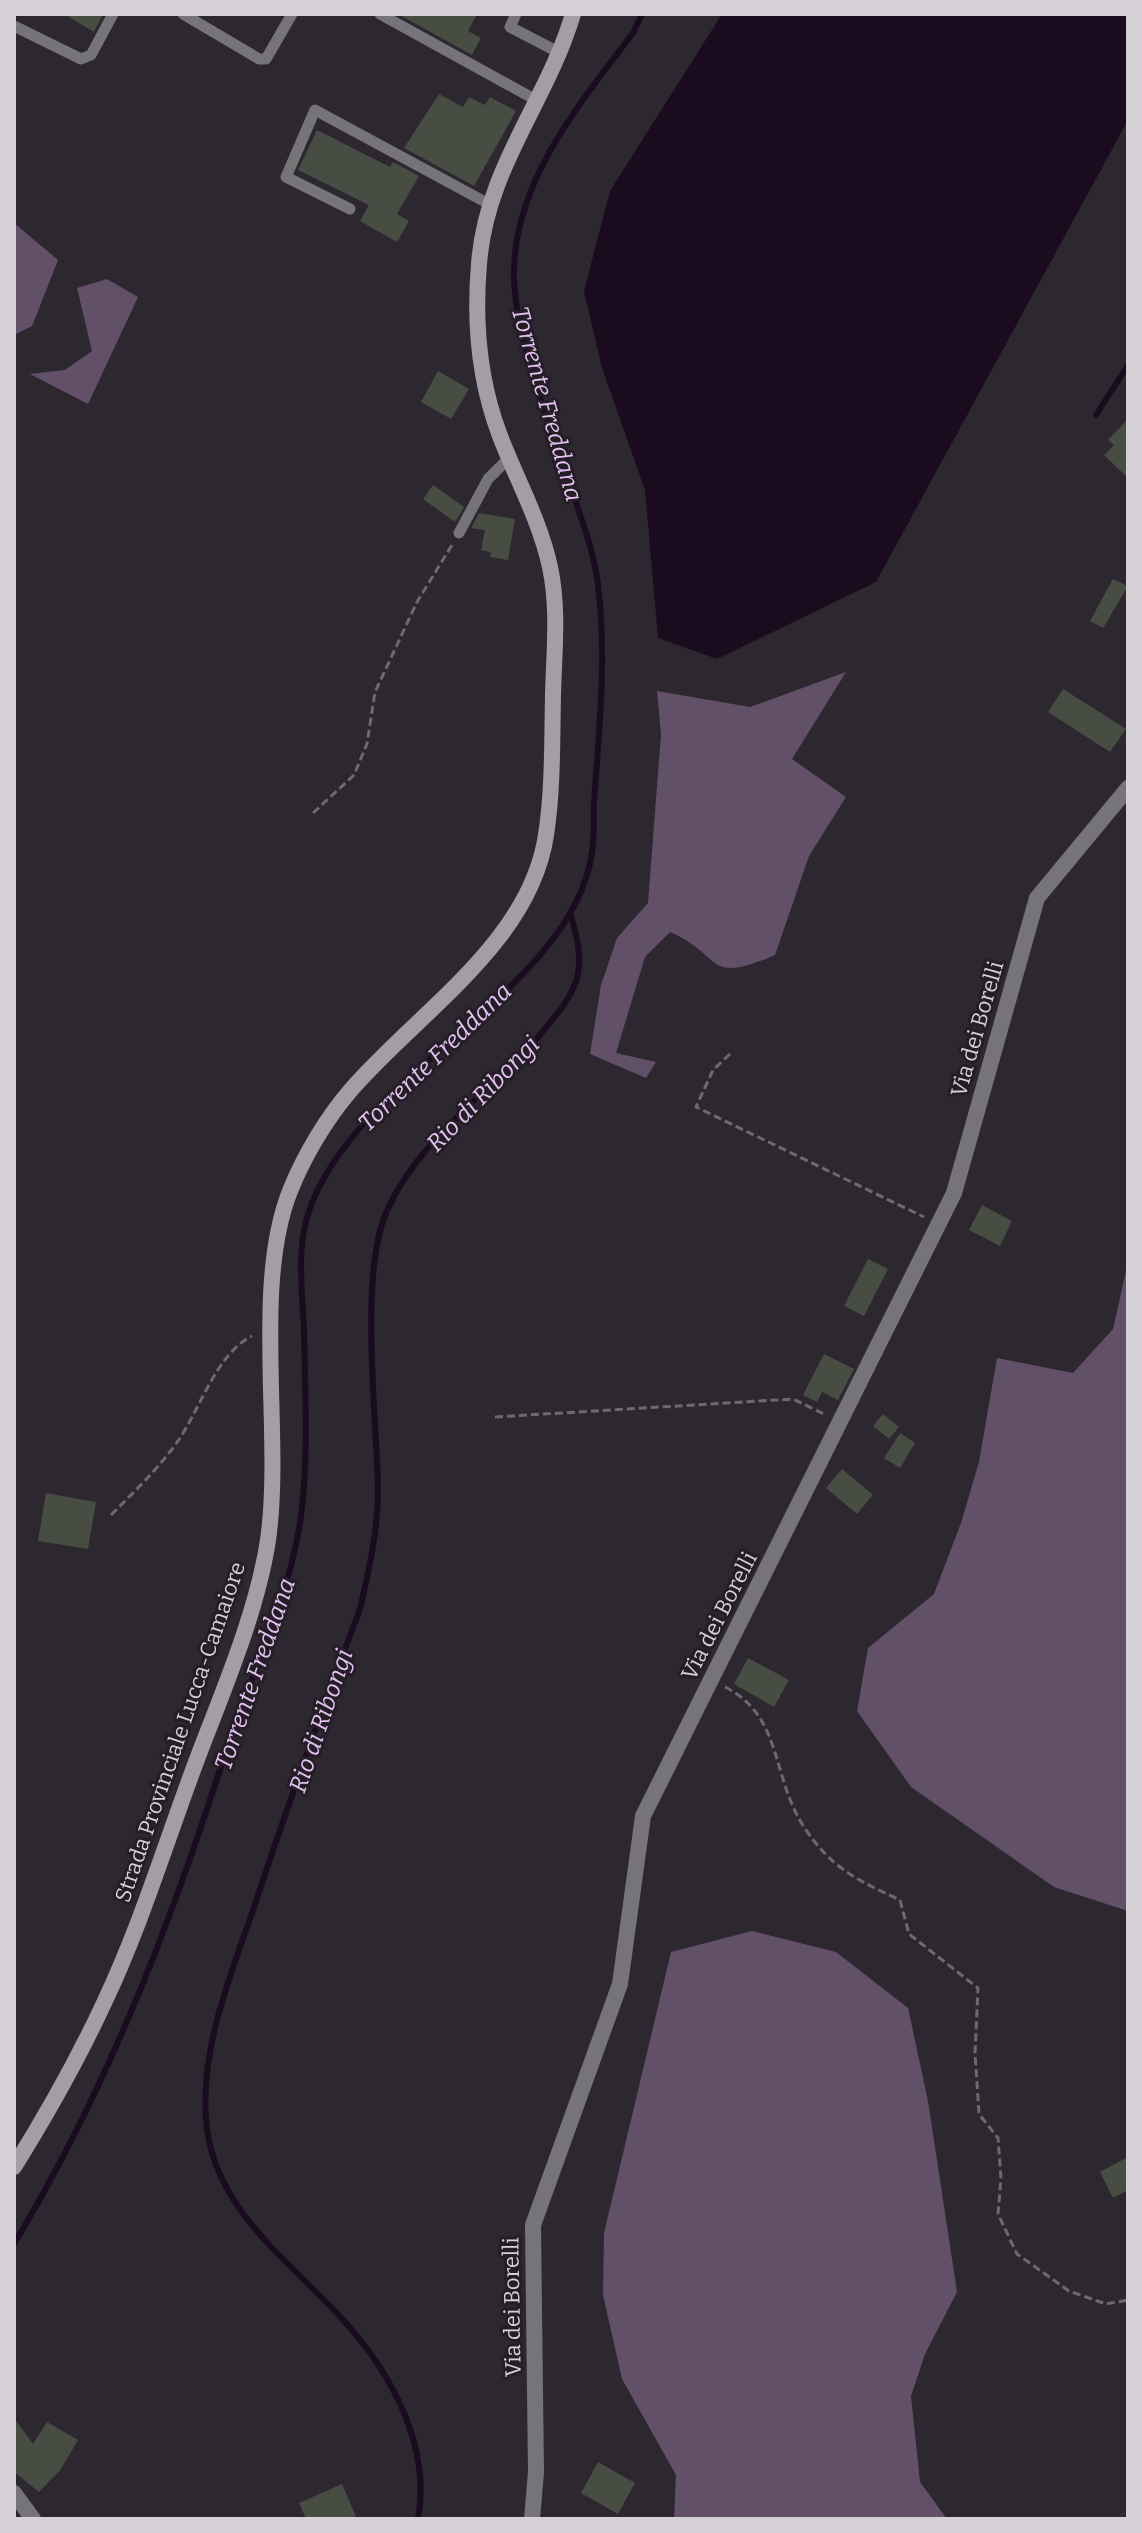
<svg xmlns="http://www.w3.org/2000/svg" width="1142" height="2533" viewBox="0 0 1142 2533" font-family="Bitter,serif">
<style>
.forest{fill:#625069}
.water{fill:#1a0b1f}
.lines{fill:none;stroke-linecap:round;stroke-linejoin:round}
.stream{stroke:#1a0b1f;stroke-width:6}
.building{fill:#474d43}
.path{stroke:#6e6970;stroke-width:3;stroke-dasharray:8 4;stroke-linecap:butt}
.service{stroke:#777479;stroke-width:11}
.minor{stroke:#777479;stroke-width:16}
.secondary{stroke:#a39ea5;stroke-width:16}
.labels{text-anchor:middle;dominant-baseline:central;stroke-width:6;stroke-linejoin:round;paint-order:stroke}
.street-label{font-size:22px;fill:#d5d1d6;stroke:#241e26}
.water-label{font-size:24px;font-style:italic;fill:#e5c2f2;stroke:#241e26}
</style>
<rect width="100%" height="100%" fill="#2d2730"/>
<!-- forest -->
<g class="forest">
<path d="M14 223 58 260 32 326 14 335Z"/>
<path d="M107 279 138 297 88 404 30 374 65 370 92 351 77 288Z"/>
<path d="M846 672 792 759 846 797 809 856 775 955C704 986 724 955 670 932L645 957 616 1053 656 1062 646 1078 590 1054 601 985 617 938 648 903 661 734 657 691 750 707Z"/>
<path d="M1128 1262V1911L1054 1887 911 1787 857 1711 868 1648 934 1594 961 1523 979 1462 997 1358 1073 1373 1113 1329Z"/>
<path d="M752 1931 836 1952 908 2008 928 2101 957 2292 925 2354 911 2396 920 2482 947 2519H674L676 2475 622 2379 603 2295 604 2233 671 1952Z"/>
</g>
<!-- water -->
<path class="water" d="M722 14H1128V120L876 582 717 659 658 638 645 490 602 368 584 291 610 191Z"/>
<g class="lines">
<!-- stream -->
<g class="stream">
<path d="M1096 415 1128 365"/>
<path d="M14 2244C106 2091 171 1924 225 1754 250 1676 287 1605 300 1523 309 1465 305 1388 304 1329 302 1288 296 1247 310 1208 361 1070 574 989 592 852 595 836 593 819 594 803 599 731 607 657 598 585 593 542 573 498 560 457 542 405 512 322 514 268 517 177 581 102 633 33L642 14"/>
<path d="M418 2519C431 2447 392 2374 345 2322 292 2263 218 2213 207 2129 197 2049 234 1969 258 1895 290 1799 324 1704 360 1609 369 1570 378 1531 378 1490 377 1418 359 1277 386 1213 417 1140 489 1094 539 1036 553 1019 569 1002 576 981 583 960 577 936 571 916"/>
</g>
</g>
<!-- building -->
<g class="building">
<path d="M64 14H103L94 32Z"/>
<path d="M398 14H477L468 31 481 38 472 55Z"/>
<path d="M439 94 463 107 469 97 485 105 490 97 516 111 474 186 404 148Z"/>
<path d="M317 130 390 167 393 162 419 176 397 214 409 221 397 242 360 221 369 205 298 170Z"/>
<path d="M438 371 469 389 451 419 421 402Z"/>
<path d="M1128 419V478L1104 455 1114 445 1108 440Z"/>
<path d="M433 485 464 507 455 522 423 499Z"/>
<path d="M479 513 515 519 508 560 490 557 491 552 481 550 485 530 471 528Z"/>
<path d="M1113 579 1128 586 1103 628 1090 621Z"/>
<path d="M1063 689 1126 729 1110 752 1048 712Z"/>
<path d="M982 1205 1012 1221 1000 1246 969 1230Z"/>
<path d="M868 1259 888 1269 864 1316 844 1306Z"/>
<path d="M824 1354 854 1369 838 1400 822 1392 817 1402 803 1395Z"/>
<path d="M883 1414 899 1427 889 1439 873 1426Z"/>
<path d="M900 1433 915 1443 900 1468 884 1458Z"/>
<path d="M842 1469 873 1495 857 1514 826 1488Z"/>
<path d="M46 1493 96 1502 88 1549 38 1541Z"/>
<path d="M748 1658 789 1680 774 1707 734 1684Z"/>
<path d="M1128 2157V2190L1113 2198 1100 2172Z"/>
<path d="M14 2418 33 2444 47 2422 78 2440 61 2469 39 2492 14 2472Z"/>
<path d="M598 2462 635 2483 618 2514 581 2493Z"/>
<path d="M342 2484 357 2519H306L299 2503Z"/>
</g>
<g class="lines">
<!-- path -->
<g class="path">
<path d="M313 813 354 775 367 744 375 692 417 602 452 545"/>
<path d="M730 1054 713 1070 696 1107 924 1217"/>
<path d="M495 1417 793 1399 826 1415"/>
<path d="M111 1515C135 1491 158 1469 178 1441 200 1409 217 1353 252 1336"/>
<path d="M725 1687C783 1716 771 1777 804 1827 831 1868 857 1880 900 1900L909 1934 978 1988 975 2053 979 2114 998 2138 1001 2178 998 2214 1017 2254 1069 2291 1106 2304 1128 2300"/>
</g>
<!-- service -->
<g class="service">
<path d="M183 14 259 59H266L292 14"/>
<path d="M380 14 536 100"/>
<path d="M516 14 510 27 560 53"/>
<path d="M14 26 81 59 91 55 113 14"/>
<path d="M350 209 286 177 315 110 489 204"/>
<path d="M459 533 488 479 509 458"/>
</g>
<!-- minor -->
<g class="minor">
<path d="M14 2493 33 2519"/>
<path d="M532 2519 536 2472 533 2225 620 1984 643 1816 954 1193 1037 898 1128 788"/>
</g>
<!-- secondary -->
<path class="secondary" d="M14 2167C47 2114 78 2059 104 2003 141 1925 166 1842 196 1762 222 1693 257 1613 268 1540 283 1435 252 1287 290 1191 304 1156 326 1119 350 1091 417 1013 530 943 546 835 553 790 552 741 553 695 554 653 559 609 550 567 540 521 517 480 500 436 479 381 474 322 479 264 486 168 547 102 573 14"/>
</g>
<g class="labels">
<!-- street labels -->
<g class="street-label">
<text transform="translate(977 1029) rotate(-74)">Via dei Borelli</text>
<text transform="translate(719 1616) rotate(-63)">Via dei Borelli</text>
<text transform="translate(180 1732) rotate(-71)">Strada Provinciale Lucca-Camaiore</text>
<text transform="translate(512 2307) rotate(-91)">Via dei Borelli</text>
</g>
<!-- water labels -->
<g class="water-label">
<text transform="translate(547 404) rotate(74)">Torrente Freddana</text>
<text transform="translate(435 1057) rotate(-44)">Torrente Freddana</text>
<text transform="translate(483 1094) rotate(-46)">Rio di Ribongi</text>
<text transform="translate(255 1674) rotate(-71)">Torrente Freddana</text>
<text transform="translate(321 1721) rotate(-71)">Rio di Ribongi</text>
</g>
</g>
<!-- border -->
<rect width="1142" height="2533" fill="none" stroke="#d5d1d6" stroke-width="32"/>
</svg>
